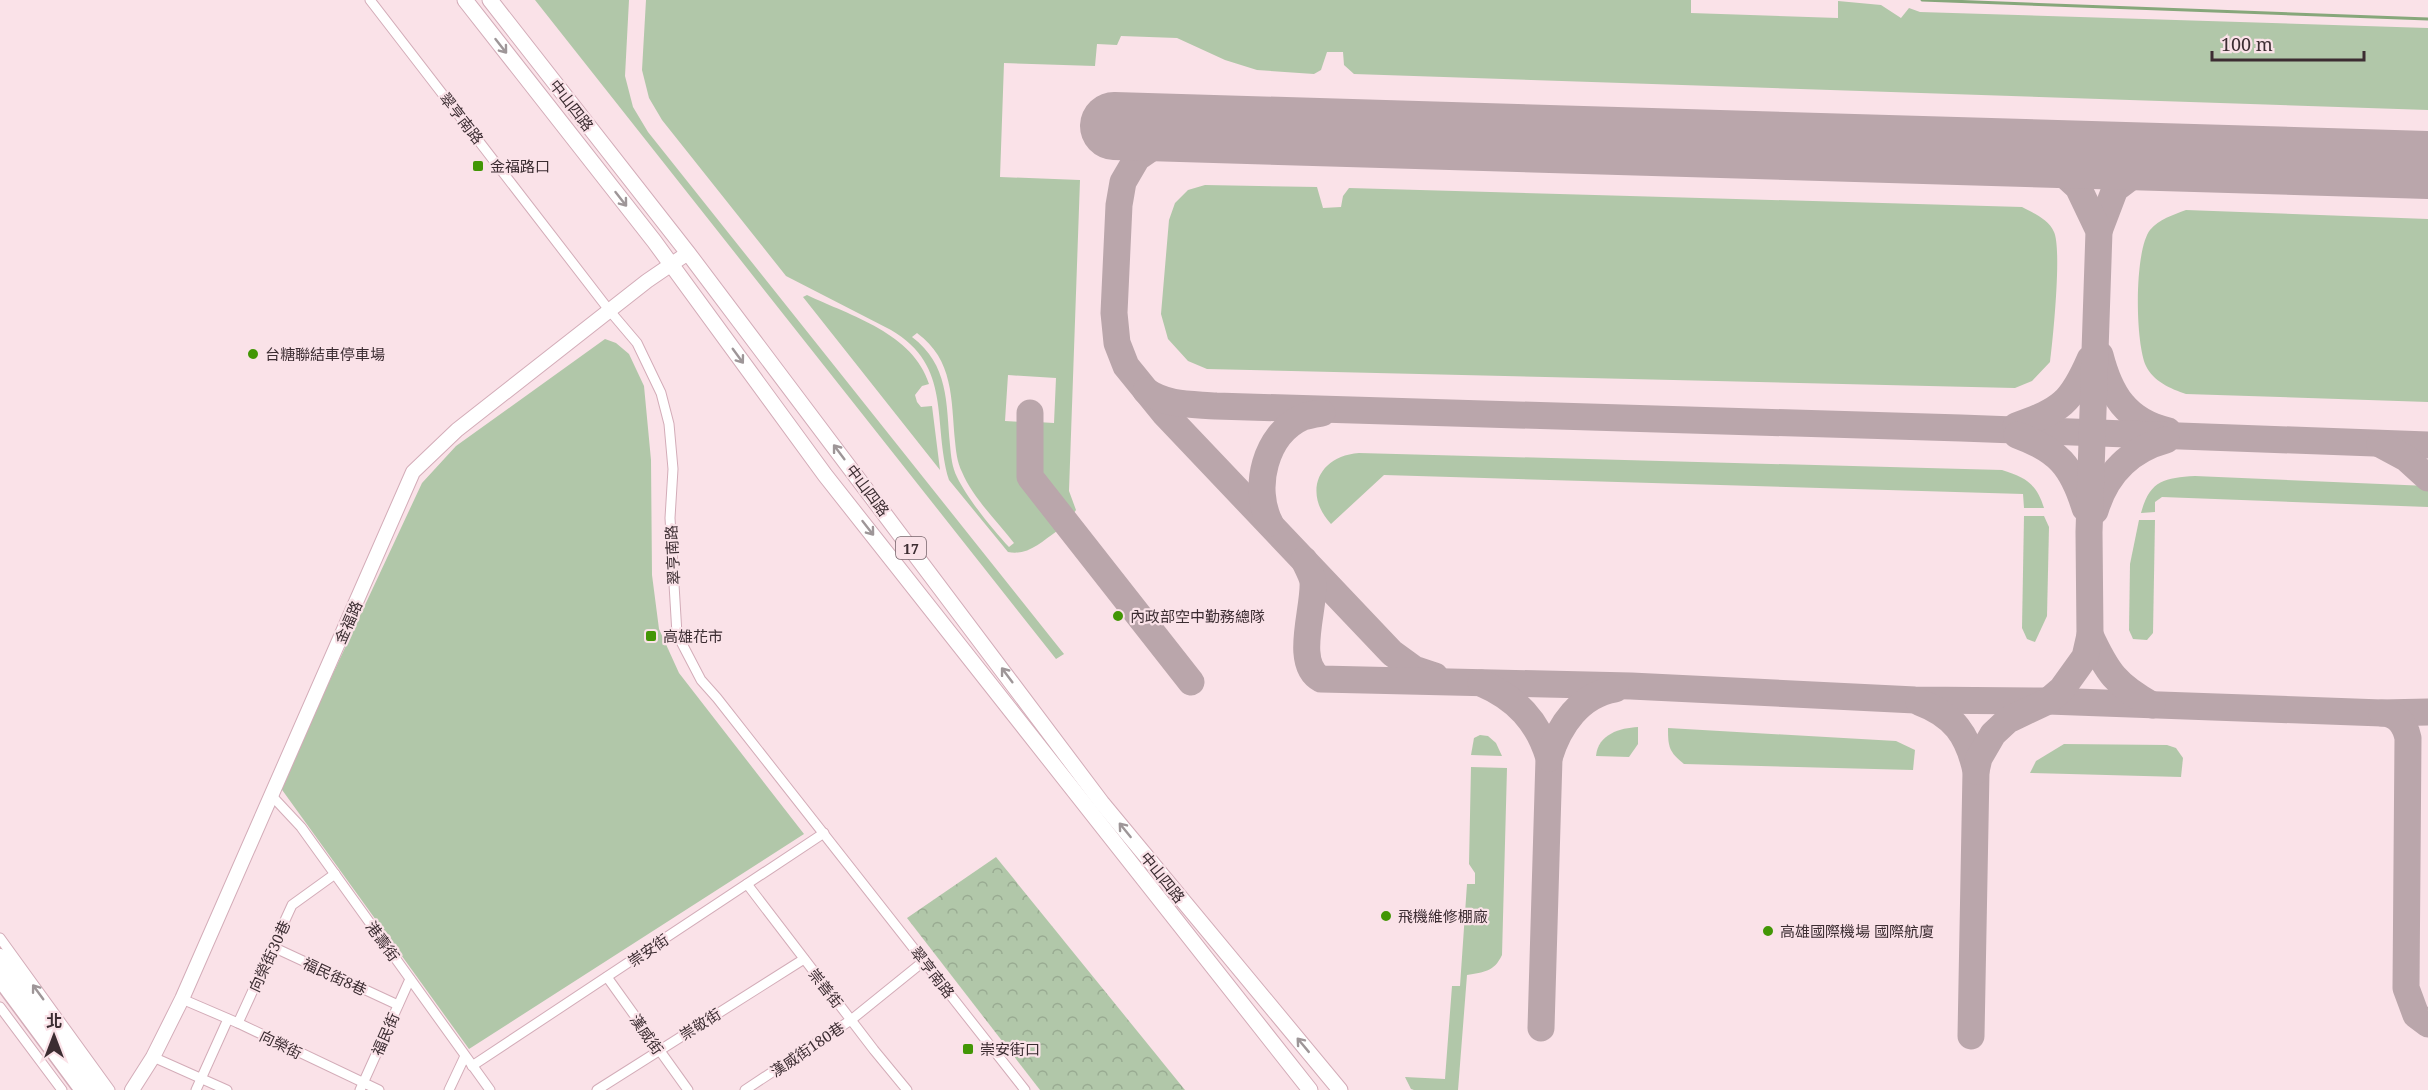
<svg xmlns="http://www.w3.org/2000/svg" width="2428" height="1090" viewBox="0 0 2428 1090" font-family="'Noto Serif','Noto Sans TC',serif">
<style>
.grass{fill:#b1c7a9;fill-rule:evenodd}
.park{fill:url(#park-crowns)}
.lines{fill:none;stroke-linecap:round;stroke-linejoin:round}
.stream{stroke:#87a77b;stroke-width:3}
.taxiway{stroke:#baa6ab;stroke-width:27}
.runway{stroke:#baa6ab;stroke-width:68}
.street-casing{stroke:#d3acb8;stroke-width:11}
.secondary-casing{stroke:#d3acb8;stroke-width:16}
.primary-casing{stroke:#d3acb8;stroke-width:17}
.highway-casing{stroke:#d3acb8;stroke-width:19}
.street{stroke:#fff;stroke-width:9}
.secondary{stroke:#fff;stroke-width:14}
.primary{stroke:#fff;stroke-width:15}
.highway{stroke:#fff;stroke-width:16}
.oneway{stroke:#9e9698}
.poi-dot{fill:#429605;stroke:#fae2e8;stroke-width:2}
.labels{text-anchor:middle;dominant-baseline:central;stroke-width:4.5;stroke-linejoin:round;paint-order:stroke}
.shield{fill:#fae2e8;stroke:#756369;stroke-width:1.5}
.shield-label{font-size:14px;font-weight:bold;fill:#3c2d32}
.street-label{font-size:15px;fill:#3c2d32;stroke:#fae2e8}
.poi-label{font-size:15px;fill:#3c2d32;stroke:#fae2e8;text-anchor:start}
</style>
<defs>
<pattern id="park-crowns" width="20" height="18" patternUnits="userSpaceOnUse" patternTransform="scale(1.5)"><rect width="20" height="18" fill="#b1c7a9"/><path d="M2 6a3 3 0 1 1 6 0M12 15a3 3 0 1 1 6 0" fill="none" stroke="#99ab92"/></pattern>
</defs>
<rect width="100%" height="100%" fill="#fae2e8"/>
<!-- grass -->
<g class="grass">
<path d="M535 0H629L625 76 633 107 648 132 1064 654 1056 659Z"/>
<path d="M646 0H1691V13L1838 18V1L1881 5 1901 18 1909 8 1920 12 2428 28V110L1354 74 1344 65 1343 52H1327L1321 70 1314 74 1257 70 1225 60 1177 38 1121 36 1117 45 1097 44 1095 66 1004 63 1000 177 1080 180 1069 491 1076 510 1071 517 1037 472V422L1054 423 1056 378 1008 375 1005 421 1022 422 1023 477 1059 526 1057 531C1041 542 1028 556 1008 552L949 480C932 422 953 366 891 330L786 276 662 120 649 98 642 70ZM917 333C954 360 951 399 955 441 956 451 957 462 962 472 973 498 997 521 1014 543L1009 547C993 530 967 498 957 477 952 467 951 456 950 445 946 402 949 365 912 337Z"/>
<path d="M1205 185 1317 187 1323 208 1341 207 1343 196 1349 188 2022 207C2033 213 2049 219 2054 232 2062 249 2053 339 2050 362L2032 381 2015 388 1207 369 1188 361 1168 339 1161 314 1169 220 1175 203 1188 190Z"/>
<path d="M2186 210 2428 219V402L2186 394C2171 389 2153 381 2146 366 2135 342 2134 251 2150 230 2159 219 2173 215 2186 210Z"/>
<path d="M807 295C851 316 913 333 929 384L922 386 915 395 917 402 921 407 932 406 940 470 803 297Z"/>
<path d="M605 339 616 343 629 354 644 386 651 460 652 575 659 629 679 673 804 834 469 1049 280 787 422 483 456 446Z"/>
<path d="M1359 453 2002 470C2025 477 2037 484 2044 508H2024L2023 494 1384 475 1331 524C1303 494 1317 456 1359 453Z"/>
<path d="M2195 476 2428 486V507L2162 497 2155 502V512L2141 513C2150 480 2164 478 2195 476Z"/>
<path d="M2024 516H2044L2049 527 2047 616 2035 642 2027 639 2022 628Z"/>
<path d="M2139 520H2155L2153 633 2147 640 2133 639 2129 630 2130 564Z"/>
<path d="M1638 727V744L1629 757 1596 756C1598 734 1620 728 1638 727Z"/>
<path d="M1668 728 1896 741 1915 750 1913 770 1684 764C1669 752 1668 747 1668 728Z"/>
<path d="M1480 735 1488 736 1496 743 1502 756 1471 755 1474 738Z"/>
<path d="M2064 744 2167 745 2176 748 2183 758 2181 777 2030 773 2036 761Z"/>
<path d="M1471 767 1507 768 1502 955C1494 972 1484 972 1467 975L1458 1090H1414L1411 1089 1405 1077 1445 1079 1452 986H1460L1467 884H1475V873L1469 864Z"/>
</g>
<!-- park -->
<path class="park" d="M996 857 1185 1090H1040L907 918Z"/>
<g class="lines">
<!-- stream -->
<path class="stream" d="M1922 0 2428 19"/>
<!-- taxiway -->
<g class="taxiway">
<path d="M1209 129 1163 140 1137 158 1123 182 1119 205 1114 313 1117 343 1126 366 1165 414 1392 653 1414 669 1435 676"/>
<path d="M2099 231 2115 189 2144 167 2180 157"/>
<path d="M2100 355C2110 394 2126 421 2168 431"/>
<path d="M1146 391C1168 406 1191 404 1216 406L1961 428 2428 445"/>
<path d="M1030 413V477L1191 682"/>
<path d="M2016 426C2061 410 2071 403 2090 359"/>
<path d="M2017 435C2058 450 2072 466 2085 508"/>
<path d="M2380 444 2406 458 2428 478"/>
<path d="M2095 511C2106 474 2129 450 2166 440"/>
<path d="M1270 523C1252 488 1265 434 1303 417 1309 415 1316 414 1322 413"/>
<path d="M1304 560C1307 567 1312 575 1313 582 1315 608 1293 664 1321 679L1631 686 1915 700 2048 701 2382 713 2428 712"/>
<path d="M2090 635C2107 672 2116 685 2152 705"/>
<path d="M1481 683C1516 698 1538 721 1549 758L1541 1028"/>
<path d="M1919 702C1954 715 1968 735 1976 771L1971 1036"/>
<path d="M2382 713C2397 713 2405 724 2408 738L2406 988 2416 1015 2428 1024"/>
<path d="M1549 758C1559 725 1580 695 1615 689"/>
<path d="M1976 771 1979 758 1993 734 2008 720 2048 701 2062 689 2085 657 2090 635 2089 532 2099 231 2078 187 2053 164 2020 152"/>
</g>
<!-- runway -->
<path class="runway" d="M1114 126 2428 165"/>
<!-- street casing -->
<g class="street-casing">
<g id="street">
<path d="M370 0 609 310 637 343 661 393 669 424 673 469 670 518 677 634 701 680 717 698 1025 1090"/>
<path d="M272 796 301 827 490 1090"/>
<path d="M747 884 874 1050 907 1090"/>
<path d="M0 938 110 1090"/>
<path d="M273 947 398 1005"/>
<path d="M607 977 688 1090"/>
<path d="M182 999 238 1023 379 1090"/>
<path d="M0 1007 62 1090"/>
<path d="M238 1023 292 905 335 874"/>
<path d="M153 1057 227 1090"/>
<path d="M472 1066 824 833"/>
<path d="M196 1090 228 1019"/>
<path d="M360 1090 410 979"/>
<path d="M449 1090 465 1056"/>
<path d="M597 1090 804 959"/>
<path d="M745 1090 851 1020 924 961"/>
</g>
</g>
<!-- secondary casing -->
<g class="secondary-casing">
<path id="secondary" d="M132 1090 153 1057 182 999 413 472 457 430 647 281 688 253"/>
</g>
<!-- primary casing -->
<g class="primary-casing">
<g id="primary">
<path d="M465 0 654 241 825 475 1310 1090"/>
<path d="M490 0 688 253 1102 803 1340 1090"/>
</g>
</g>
<!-- highway casing -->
<g class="highway-casing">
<g id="highway">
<path d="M0 957 98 1090"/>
<path d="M0 978 83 1090"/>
</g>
</g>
<!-- street -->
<use href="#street" class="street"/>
<!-- secondary -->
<use href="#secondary" class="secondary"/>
<!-- primary -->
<use href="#primary" class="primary"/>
<!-- highway -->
<use href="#highway" class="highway"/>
</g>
<!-- one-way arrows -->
<defs><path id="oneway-shaft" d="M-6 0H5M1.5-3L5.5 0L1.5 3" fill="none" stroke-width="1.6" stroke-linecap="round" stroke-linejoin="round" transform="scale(1.5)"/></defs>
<g class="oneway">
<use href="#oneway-shaft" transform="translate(501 46) rotate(52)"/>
<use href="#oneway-shaft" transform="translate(621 199) rotate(52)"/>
<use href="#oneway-shaft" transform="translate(738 356) rotate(54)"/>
<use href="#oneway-shaft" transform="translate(839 452) rotate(-127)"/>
<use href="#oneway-shaft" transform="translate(868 528) rotate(52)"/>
<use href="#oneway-shaft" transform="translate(1007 675) rotate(-127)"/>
<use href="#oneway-shaft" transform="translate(1125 830) rotate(-129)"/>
<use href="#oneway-shaft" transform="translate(38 992) rotate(-126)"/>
<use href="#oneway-shaft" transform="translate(1303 1045) rotate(-130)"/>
</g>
<!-- markers -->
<g class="poi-dot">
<rect x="472" y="160" width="12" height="12" rx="3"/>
<circle cx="253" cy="354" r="6"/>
<circle cx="1118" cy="616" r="6"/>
<rect x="645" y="630" width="12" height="12" rx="3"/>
<circle cx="1386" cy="916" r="6"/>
<circle cx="1768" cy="931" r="6"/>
<rect x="962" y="1043" width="12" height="12" rx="3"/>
</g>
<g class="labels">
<!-- shield labels -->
<rect class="shield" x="896" y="537" width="30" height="22" rx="4.5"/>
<g class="shield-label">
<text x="911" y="548">17</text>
</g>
<!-- street labels -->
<g class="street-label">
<text transform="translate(572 105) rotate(52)">中山四路</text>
<text transform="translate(462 118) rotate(52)">翠亨南路</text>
<text transform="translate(868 490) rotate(53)">中山四路</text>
<text transform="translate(672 555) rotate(-93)">翠亨南路</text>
<text transform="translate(348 622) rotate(-66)">金福路</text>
<text transform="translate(1163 877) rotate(51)">中山四路</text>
<text transform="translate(383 941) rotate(54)">港壽街</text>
<text transform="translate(648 950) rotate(-34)">崇安街</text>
<text transform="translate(269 956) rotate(-65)">向榮街30巷</text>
<text transform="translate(933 972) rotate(52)">翠亨南路</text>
<text transform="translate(335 976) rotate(25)">福民街8巷</text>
<text transform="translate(826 988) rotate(52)">崇善街</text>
<text transform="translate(700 1024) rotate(-32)">崇敬街</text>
<text transform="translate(385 1034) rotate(-66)">福民街</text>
<text transform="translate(647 1034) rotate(55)">漢威街</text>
<text transform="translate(281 1044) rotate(26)">向榮街</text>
<text transform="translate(807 1049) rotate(-34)">漢威街180巷</text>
</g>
<!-- poi labels -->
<g class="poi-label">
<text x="490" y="166">金福路口</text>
<text x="265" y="354">台糖聯結車停車場</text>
<text x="1130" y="616">內政部空中勤務總隊</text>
<text x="663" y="636">高雄花市</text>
<text x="1398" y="916">飛機維修棚廠</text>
<text x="1780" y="931">高雄國際機場 國際航廈</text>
<text x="980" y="1049">崇安街口</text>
</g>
</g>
<!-- north arrow -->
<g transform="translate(54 1036)" stroke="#fae2e8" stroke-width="4.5" paint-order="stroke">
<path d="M0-4.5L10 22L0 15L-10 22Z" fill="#3c2d32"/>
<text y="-9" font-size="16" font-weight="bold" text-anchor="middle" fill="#3c2d32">北</text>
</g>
<!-- scale -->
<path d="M2212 51v9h152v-9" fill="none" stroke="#3c2d32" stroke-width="3"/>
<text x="2221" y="51" font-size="18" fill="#3c2d32" stroke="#fae2e8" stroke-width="4.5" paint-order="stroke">100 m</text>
</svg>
